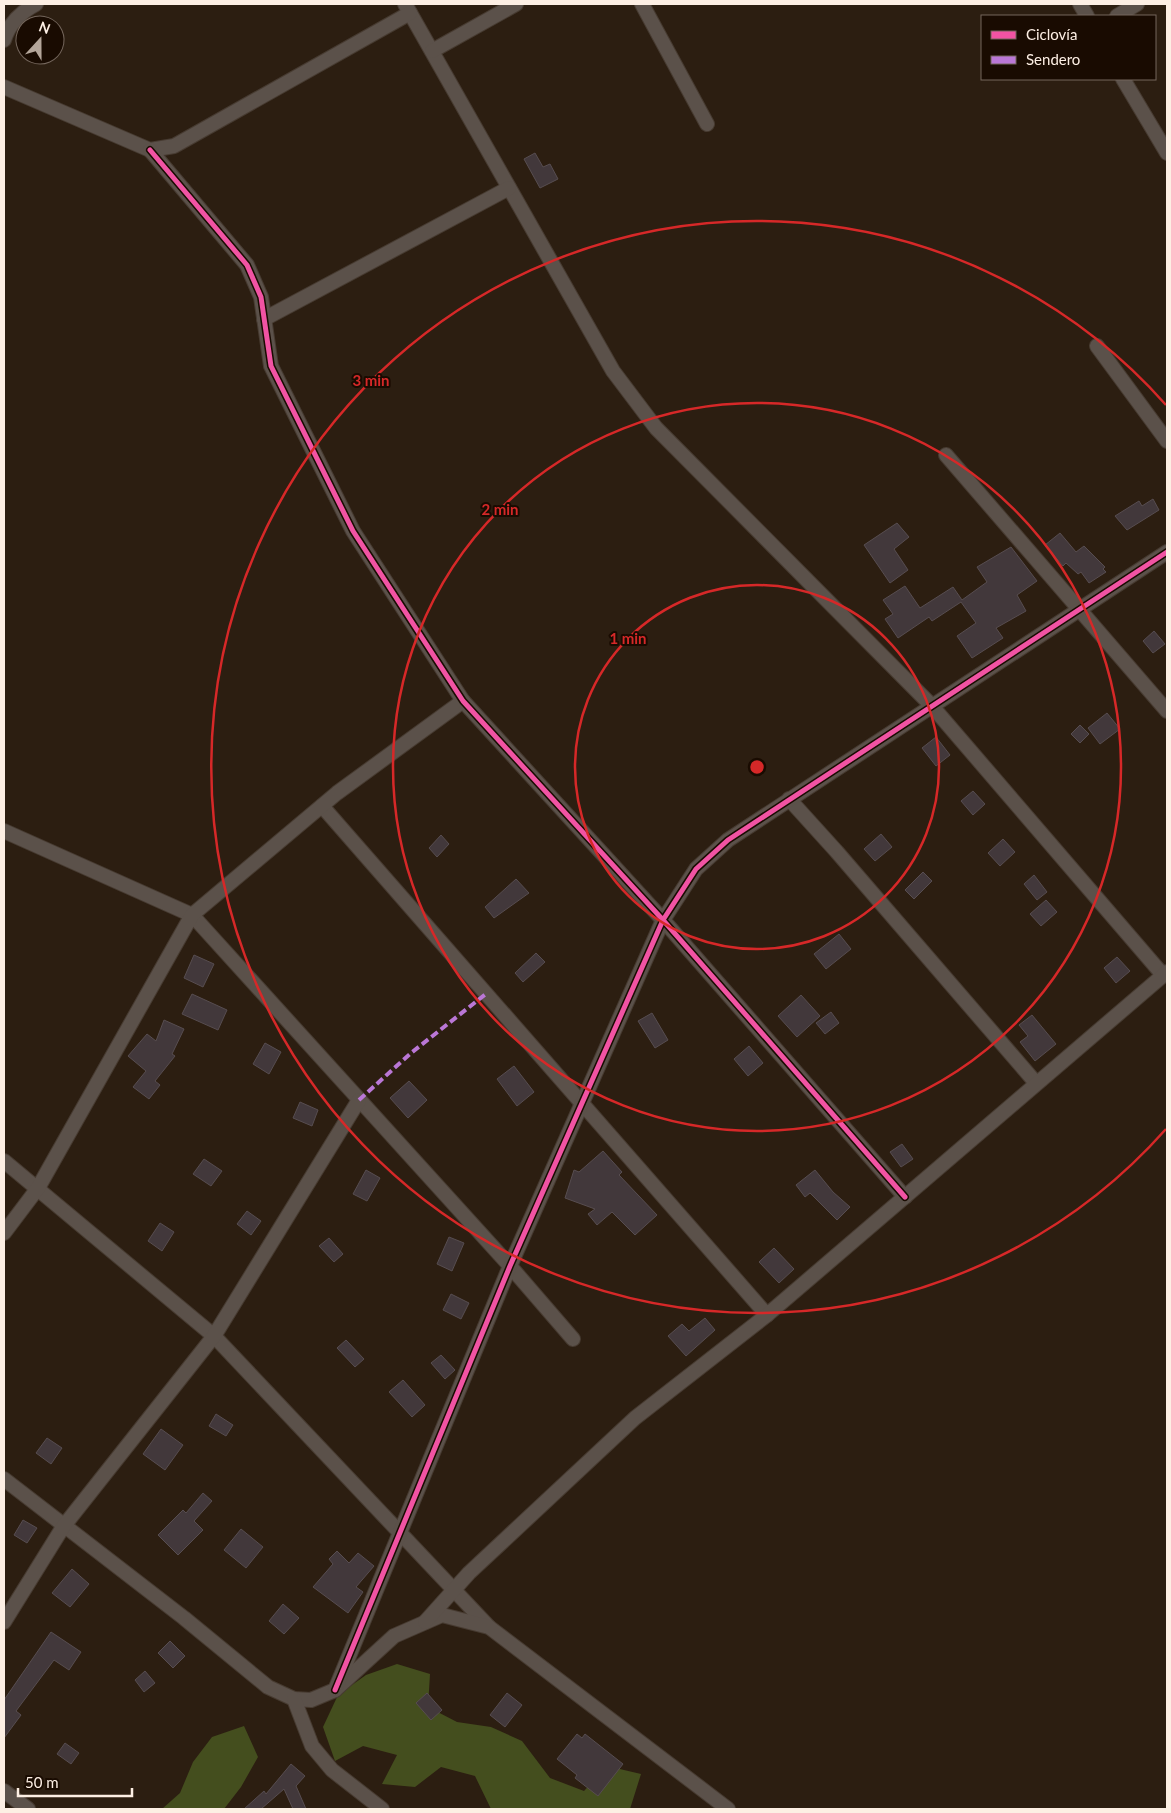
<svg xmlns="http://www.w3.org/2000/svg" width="1171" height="1813" viewBox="0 0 1171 1813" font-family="Lato,sans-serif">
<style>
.green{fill:#444e1e}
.building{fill:#42383b;stroke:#574d50}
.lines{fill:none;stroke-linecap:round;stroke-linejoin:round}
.street-casing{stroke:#473b31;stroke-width:16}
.street{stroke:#5b514a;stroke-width:14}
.quiet{stroke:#ba77d6;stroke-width:4;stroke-dasharray:8 4;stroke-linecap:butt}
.cycleway-casing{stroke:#190b01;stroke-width:8}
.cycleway{stroke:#f153a3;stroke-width:5}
.ring{fill:none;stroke:#d62828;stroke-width:2.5}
.centre{fill:#d62828;stroke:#190b01;stroke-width:2.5}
.ring-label{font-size:15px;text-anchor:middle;font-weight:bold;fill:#d62828;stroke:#190b01;stroke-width:4;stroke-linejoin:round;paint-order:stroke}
</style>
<rect width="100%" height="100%" fill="#2c1e11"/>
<!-- green -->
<g class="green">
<path d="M397 1664 430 1674 428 1707 457 1722 491 1727 522 1741 550 1778 584 1791 607 1766 641 1774 630 1809H491L475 1776 441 1767 415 1787 382 1784 397 1755 363 1746 335 1761 323 1727 338 1695 366 1675Z"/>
<path d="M244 1726 258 1757 241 1787 224 1809H162L180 1793 193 1762 212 1737Z"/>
</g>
<!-- building -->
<g class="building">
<path d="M535 153 543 167 550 164 558 179 540 188 524 159Z"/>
<path d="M1153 499 1159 510 1127 530 1115 516 1139 501 1142 506Z"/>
<path d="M897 523 909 537 894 549 908 570 890 583 864 545Z"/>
<path d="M1060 533 1076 552 1084 546 1105 567 1103 569 1106 572 1089 583 1081 572 1078 574 1066 563 1063 566 1045 545Z"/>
<path d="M1011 547 1037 581 1017 595 1026 611 996 628 1003 638 972 658 957 636 976 623 961 602 932 621 929 617 898 638 885 619 893 614 883 600 905 586 920 608 953 587 962 600 987 582 977 567Z"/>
<path d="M1154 631 1165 644 1153 653 1143 641Z"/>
<path d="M1107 713 1120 729 1100 744 1088 728Z"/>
<path d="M1080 725 1089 734 1080 743 1071 734Z"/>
<path d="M936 737 950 755 936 766 922 748Z"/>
<path d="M973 791 985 804 973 815 961 801Z"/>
<path d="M881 834 892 847 875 861 864 849Z"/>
<path d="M441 835 449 844 437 857 429 848Z"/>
<path d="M1003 839 1015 852 1000 866 988 853Z"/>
<path d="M923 872 932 881 914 899 905 890Z"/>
<path d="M1034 875 1047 892 1037 900 1024 884Z"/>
<path d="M516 879 529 893 494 918 485 907Z"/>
<path d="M1046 900 1057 912 1041 926 1030 914Z"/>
<path d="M839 934 851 949 826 969 814 954Z"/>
<path d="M536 953 545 962 523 982 515 973Z"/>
<path d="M194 955 214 964 203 987 184 978Z"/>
<path d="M1117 957 1130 971 1116 983 1104 968Z"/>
<path d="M192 994 227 1010 218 1030 182 1014Z"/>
<path d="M801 995 820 1016 797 1037 778 1016Z"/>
<path d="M831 1012 839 1023 825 1034 816 1023Z"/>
<path d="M652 1013 668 1040 655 1048 638 1021Z"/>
<path d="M1032 1015 1056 1044 1035 1061 1020 1042 1028 1036 1019 1025Z"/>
<path d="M164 1020 184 1029 172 1054 175 1056 155 1081 160 1085 149 1099 133 1087 146 1071 128 1056 147 1034 156 1041Z"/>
<path d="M265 1043 281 1052 269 1074 253 1064Z"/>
<path d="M749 1046 763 1063 748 1076 734 1059Z"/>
<path d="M514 1066 534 1092 517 1106 497 1079Z"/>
<path d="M409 1081 427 1100 408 1118 390 1098Z"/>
<path d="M300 1102 318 1110 312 1126 293 1118Z"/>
<path d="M902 1144 913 1159 901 1167 890 1152Z"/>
<path d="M603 1151 622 1172 619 1175 657 1215 635 1235 612 1212 597 1225 588 1214 595 1209 565 1198 574 1170 579 1172Z"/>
<path d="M204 1159 222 1171 211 1186 193 1174Z"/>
<path d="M366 1170 380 1178 367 1201 353 1194Z"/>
<path d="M815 1170 833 1192 850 1207 837 1220 810 1193 805 1197 796 1185Z"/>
<path d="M247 1211 261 1221 251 1235 237 1224Z"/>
<path d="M160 1223 174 1232 162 1251 148 1241Z"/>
<path d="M449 1237 464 1243 452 1271 437 1264Z"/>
<path d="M329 1238 343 1254 334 1262 319 1246Z"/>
<path d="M774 1248 794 1269 779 1283 759 1262Z"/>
<path d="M451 1294 469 1303 461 1319 443 1310Z"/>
<path d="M705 1318 715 1330 686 1356 668 1336 682 1324 689 1331Z"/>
<path d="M346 1340 364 1359 355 1367 337 1348Z"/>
<path d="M441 1355 455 1370 445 1379 431 1363Z"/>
<path d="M403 1380 425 1405 412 1417 389 1392Z"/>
<path d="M216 1414 233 1425 226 1436 209 1426Z"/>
<path d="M161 1429 183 1445 165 1470 143 1454Z"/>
<path d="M47 1438 62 1448 51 1464 36 1453Z"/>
<path d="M203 1493 212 1501 194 1521 203 1530 178 1555 158 1535 183 1510 186 1513Z"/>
<path d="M23 1520 37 1528 27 1543 14 1535Z"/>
<path d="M241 1529 263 1547 246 1568 224 1550Z"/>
<path d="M337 1551 349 1563 358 1553 374 1566 356 1587 363 1592 348 1613 313 1587 333 1564 329 1559Z"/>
<path d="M72 1569 89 1584 70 1607 52 1593Z"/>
<path d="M283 1604 299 1618 284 1634 269 1621Z"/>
<path d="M51 1632 81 1652 69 1670 54 1660 16 1711 21 1715 4 1738V1700Z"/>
<path d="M170 1641 185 1656 173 1668 158 1653Z"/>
<path d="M145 1671 155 1683 144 1692 135 1680Z"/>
<path d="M427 1693 442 1710 431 1720 416 1703Z"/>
<path d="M507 1693 522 1705 505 1727 490 1715Z"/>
<path d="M577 1734 582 1738 585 1734 623 1764 598 1796 575 1778 577 1775 557 1759Z"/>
<path d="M65 1743 79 1753 71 1764 57 1754Z"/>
<path d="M291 1764 305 1776 296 1786 306 1809H293L284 1789 261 1809H244L264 1791 266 1794Z"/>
</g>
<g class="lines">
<!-- street casing -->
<g class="street-casing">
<g id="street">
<path d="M405 4 613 371 656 428 931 705 1163 975"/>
<path d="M642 4 707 124"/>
<path d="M1080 4 1087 16"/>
<path d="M1117 16 1137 4"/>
<path d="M4 40C9 24 21 12 36 4"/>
<path d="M432 51 516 4"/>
<path d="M1123 79 1167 153"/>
<path d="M4 87 150 150 174 146 410 13"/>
<path d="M150 150 247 265 261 297 271 366 353 531 463 701 663 920 905 1197"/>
<path d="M264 319 509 188"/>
<path d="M1097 346 1167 441"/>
<path d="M946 455 1167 711"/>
<path d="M789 799 837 852 1036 1083"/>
<path d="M322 806 767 1315"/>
<path d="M4 831 192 915 510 1266 573 1339"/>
<path d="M4 1161 214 1336 489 1627"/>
<path d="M4 1233 38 1188 192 915 337 793 463 701"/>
<path d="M4 1479 184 1618 268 1687 294 1699 311 1700 335 1690 394 1636 442 1615 489 1627 728 1809"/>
<path d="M4 1622 63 1527 214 1336 359 1100"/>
<path d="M425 1622 469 1573 635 1418 767 1315 1167 972"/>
<path d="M335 1690 510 1266 663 920 696 869 728 840 1167 552"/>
<path d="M294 1699 312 1746 332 1770 382 1809"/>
<path d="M4 1791 28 1809"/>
</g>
</g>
<!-- street -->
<use href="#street" class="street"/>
<!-- quiet -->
<path class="quiet" d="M359 1100 411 1053 487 993"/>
<!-- cycleway casing -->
<g class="cycleway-casing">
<g id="cycleway">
<path d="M150 150 247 265 261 297 271 366 353 531 463 701 663 920 905 1197"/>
<path d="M335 1690 510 1266 663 920 696 869 728 840 1167 552"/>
</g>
</g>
<!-- cycleway -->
<use href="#cycleway" class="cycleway"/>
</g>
<!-- distance rings -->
<g class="ring">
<circle cx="757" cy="767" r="182"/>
<circle cx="757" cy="767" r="364"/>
<path d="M1166 1129A546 546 0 1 1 1166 405"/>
</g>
<circle cx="757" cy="767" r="8" class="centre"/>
<g class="ring-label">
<text x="371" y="386">3 min</text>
<text x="500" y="515">2 min</text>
<text x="628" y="644">1 min</text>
</g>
<!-- border -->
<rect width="1171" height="1813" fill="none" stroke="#fdefe4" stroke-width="10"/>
<!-- legend -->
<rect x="981" y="15" width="175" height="65" fill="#190b01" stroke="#74665c"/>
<rect x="991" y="31" width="25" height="8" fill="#f153a3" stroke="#74665c"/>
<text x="1026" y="40" font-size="15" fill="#fdefe4">Ciclovía</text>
<rect x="991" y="56" width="25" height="8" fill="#ba77d6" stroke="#74665c"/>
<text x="1026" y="65" font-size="15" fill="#fdefe4">Sendero</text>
<!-- north arrow -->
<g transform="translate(40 40) rotate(21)"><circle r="24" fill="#190b01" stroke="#74665c"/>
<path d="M0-4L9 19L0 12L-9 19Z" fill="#b4a69a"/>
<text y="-8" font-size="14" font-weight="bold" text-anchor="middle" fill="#fdefe4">N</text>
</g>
<!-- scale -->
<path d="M18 1788v8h114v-8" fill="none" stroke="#fdefe4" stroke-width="2.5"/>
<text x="25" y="1788" font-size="15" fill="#fdefe4" stroke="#190b01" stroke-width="4" paint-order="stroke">50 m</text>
</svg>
